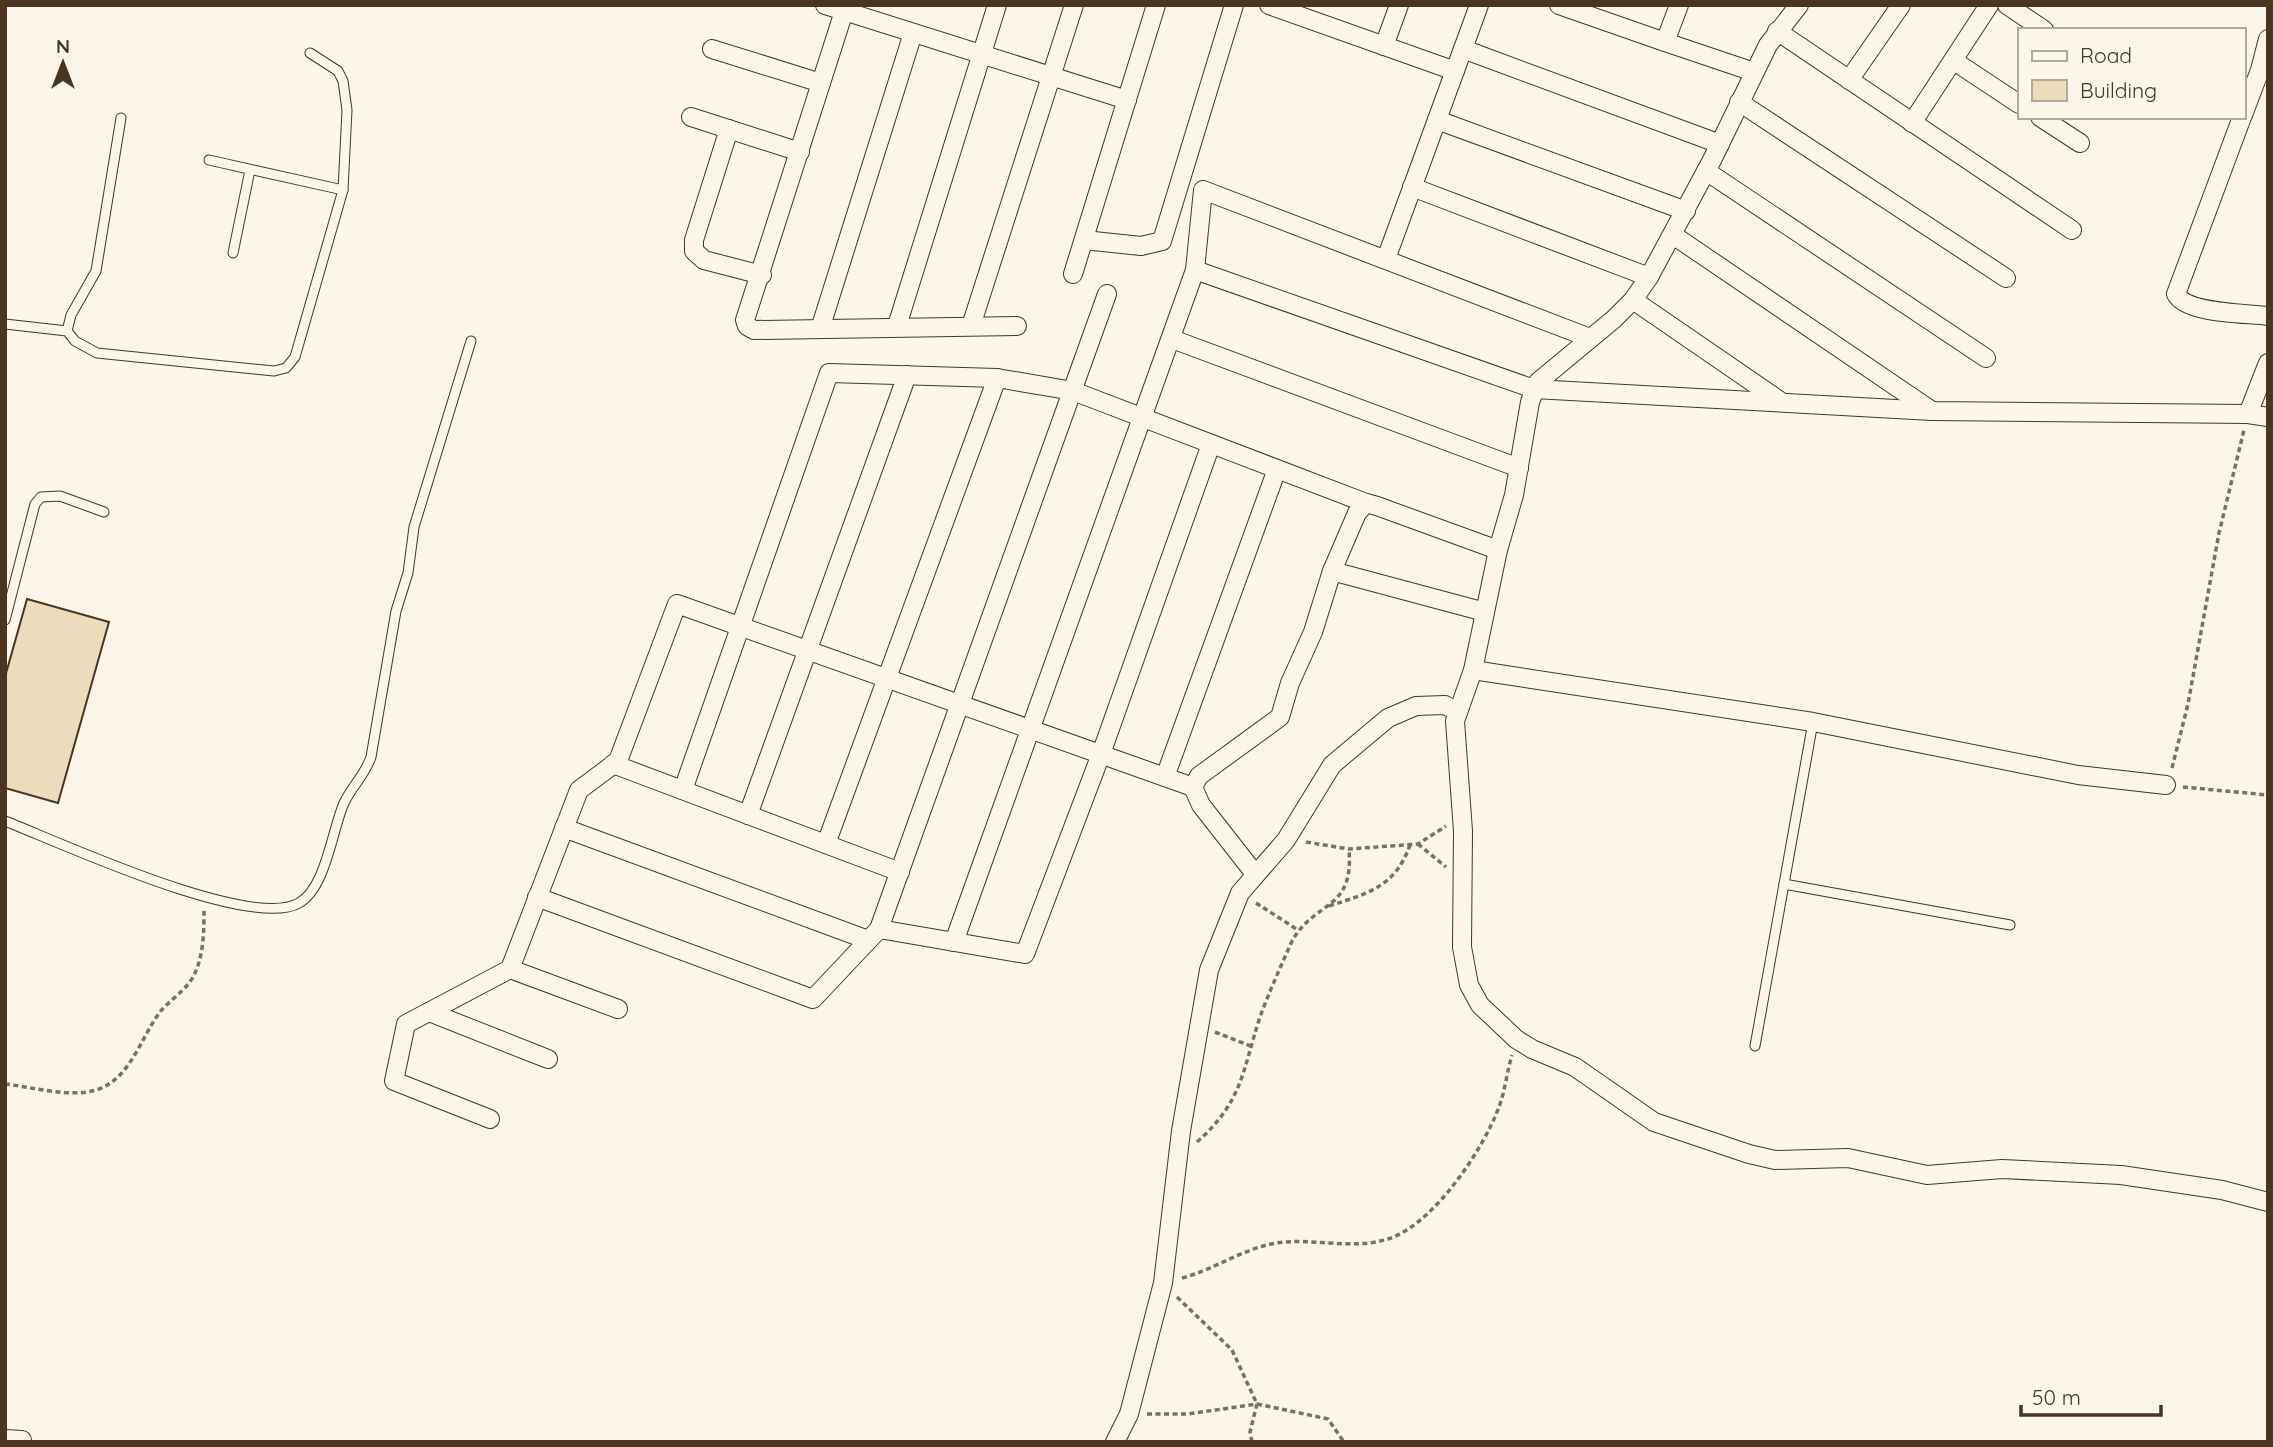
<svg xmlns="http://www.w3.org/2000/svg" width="2273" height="1447" viewBox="0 0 2273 1447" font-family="Quicksand,sans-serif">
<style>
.building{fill:#ecdcbc;stroke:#4a3520;stroke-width:2}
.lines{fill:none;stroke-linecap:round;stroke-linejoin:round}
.service-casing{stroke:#4a3520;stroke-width:11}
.minor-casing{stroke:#4a3520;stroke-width:20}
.path{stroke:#7f6f5c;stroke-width:3.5;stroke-dasharray:5 3.5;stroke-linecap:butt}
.service{stroke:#fbf6e9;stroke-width:9}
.minor{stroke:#fbf6e9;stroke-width:18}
</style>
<rect width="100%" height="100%" fill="#fbf6e9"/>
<!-- building -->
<path class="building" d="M27 599 109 622 58 803 5 788V677Z"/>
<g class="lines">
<!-- service casing -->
<g class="service-casing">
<g id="service">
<path d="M209 160 343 190"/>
<path d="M233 253 250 170"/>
<path d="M5 324 67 331 75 341 97 353 274 371 286 368 295 357 343 190 347 110 343 81 338 71 310 53"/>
<path d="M67 331 71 315 96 271 121 118"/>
<path d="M5 620 35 504 41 497 60 496 104 512"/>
<path d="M5 821C59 842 250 931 299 903 326 888 332 830 344 803 352 786 365 775 371 757L396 611 408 573 414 527 471 341"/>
<path d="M1784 884 2010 925"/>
<path d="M1755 1046 1813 722"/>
</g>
</g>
<!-- minor casing -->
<g class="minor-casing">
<g id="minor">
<path d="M825 5 1127 100"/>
<path d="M846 5 745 320 747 326 754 330 1017 326"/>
<path d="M1269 5 1455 71"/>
<path d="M1559 5 1665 42"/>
<path d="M1679 5 1665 42 1754 72"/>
<path d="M1799 5 1768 45 1712 160 1649 277 1633 300 1614 319 1538 382 1530 402 1514 495 1498 550 1473 670 1455 721 1463 831 1462 947 1469 985 1480 1005 1516 1039 1532 1049 1575 1067 1654 1122 1749 1154 1775 1160 1848 1158 1927 1175 2002 1169 2121 1175 2222 1190 2268 1202"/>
<path d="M2007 5 2044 30"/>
<path d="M1777 31 2072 230"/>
<path d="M1384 46 1399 5"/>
<path d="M712 49 821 83"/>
<path d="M1463 49 1720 144"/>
<path d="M1954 61 2019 104"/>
<path d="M1849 80 1901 5"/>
<path d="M1739 102 2006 278"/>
<path d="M2243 115 2260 70 2268 39"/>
<path d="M691 117 800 152"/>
<path d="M2040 117 2080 143"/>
<path d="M2242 117 2176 294C2186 314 2246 313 2268 316"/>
<path d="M1437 120 1686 211"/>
<path d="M1912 123 1989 5"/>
<path d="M729 129 694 240V251L704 260 762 275"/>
<path d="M1706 171 1986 358"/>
<path d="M1412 187 1649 277"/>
<path d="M1673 235 1932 411"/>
<path d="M1084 240 1141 246 1162 241 1234 5"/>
<path d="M1386 259 1479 5"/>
<path d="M1195 270 1534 389 1932 411 2248 414 2268 417"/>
<path d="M1073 274 1156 5"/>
<path d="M1633 300 1780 401"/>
<path d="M821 326 913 33"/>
<path d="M897 326 997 5"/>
<path d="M971 326 1074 5"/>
<path d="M1172 339 1519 468"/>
<path d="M2248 414 2268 363"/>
<path d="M1332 571 1485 612"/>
<path d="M1473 670 1813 722 2078 775 2166 785"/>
<path d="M613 764 900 872"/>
<path d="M1165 777 1277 469"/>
<path d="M683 790 829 373 997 378 1073 391 1366 503"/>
<path d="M748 815 907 375"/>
<path d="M564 828 868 940"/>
<path d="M826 844 997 378"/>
<path d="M1255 874 1201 805 1193 787 1199 776 1280 717 1290 683 1313 632 1332 571 1357 513 1366 503 1377 506 1498 550"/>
<path d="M537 897 813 999 879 929 1107 294"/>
<path d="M879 929 1025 954 1101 754 1211 444"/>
<path d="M954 942 1195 270 1203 190 1590 338"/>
<path d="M510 969 618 1009"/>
<path d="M429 1012 548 1059"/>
<path d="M490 1119 394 1081 406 1024 510 969 579 790 618 761 677 604 1193 787"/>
<path d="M5 1439 22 1440"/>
<path d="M1115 1442 1129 1414 1163 1283 1181 1131 1209 970 1240 893 1286 840 1332 765 1388 718 1416 706 1445 705 1458 712"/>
</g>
</g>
<!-- path -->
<g class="path">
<path d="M2172 768 2188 704 2219 533 2244 430"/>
<path d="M2183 787 2268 795"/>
<path d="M1306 842 1349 849 1418 844 1446 826"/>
<path d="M1418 844 1446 867"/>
<path d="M1256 903 1298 930"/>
<path d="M1329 906C1369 893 1395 887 1410 845"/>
<path d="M1215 1032 1253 1047"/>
<path d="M5 1084C32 1087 70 1098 96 1090 130 1080 141 1037 160 1012 170 1000 185 991 193 977 204 957 204 930 204 908"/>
<path d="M1197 1142C1243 1101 1242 1072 1260 1017 1269 992 1281 966 1292 941 1316 899 1354 912 1349 849"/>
<path d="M1182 1278C1213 1270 1239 1251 1271 1244 1309 1236 1350 1251 1388 1239 1433 1225 1483 1150 1499 1107 1505 1091 1507 1072 1512 1055"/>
<path d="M1177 1297 1232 1350 1257 1404 1328 1419 1344 1442"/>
<path d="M1147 1414H1188L1257 1404 1250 1432 1252 1442"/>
</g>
<!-- service -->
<use href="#service" class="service"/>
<!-- minor -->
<use href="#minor" class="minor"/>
</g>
<!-- border -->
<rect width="2273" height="1447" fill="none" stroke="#4a3520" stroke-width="14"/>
<!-- legend -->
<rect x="2018" y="28" width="228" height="91" fill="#fbf6e9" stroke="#b4a999" stroke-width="2"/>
<rect x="2032" y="51" width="35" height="10" fill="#fbf6e9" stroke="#b4a999" stroke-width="2"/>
<text x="2080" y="63" font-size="21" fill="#4a3520">Road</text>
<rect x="2032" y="80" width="35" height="21" fill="#ecdcbc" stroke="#b4a999" stroke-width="2"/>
<text x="2080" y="98" font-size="21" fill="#4a3520">Building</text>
<!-- north arrow -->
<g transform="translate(63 63)" stroke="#fbf6e9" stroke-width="5" paint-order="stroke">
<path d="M0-5L12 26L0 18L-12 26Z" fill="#4a3520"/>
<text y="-10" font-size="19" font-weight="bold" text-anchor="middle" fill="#4a3520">N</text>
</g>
<!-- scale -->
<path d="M2021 1405v10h140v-10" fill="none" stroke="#4a3520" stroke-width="3.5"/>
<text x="2032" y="1405" font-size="21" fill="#4a3520" stroke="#fbf6e9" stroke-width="5" paint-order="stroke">50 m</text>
</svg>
